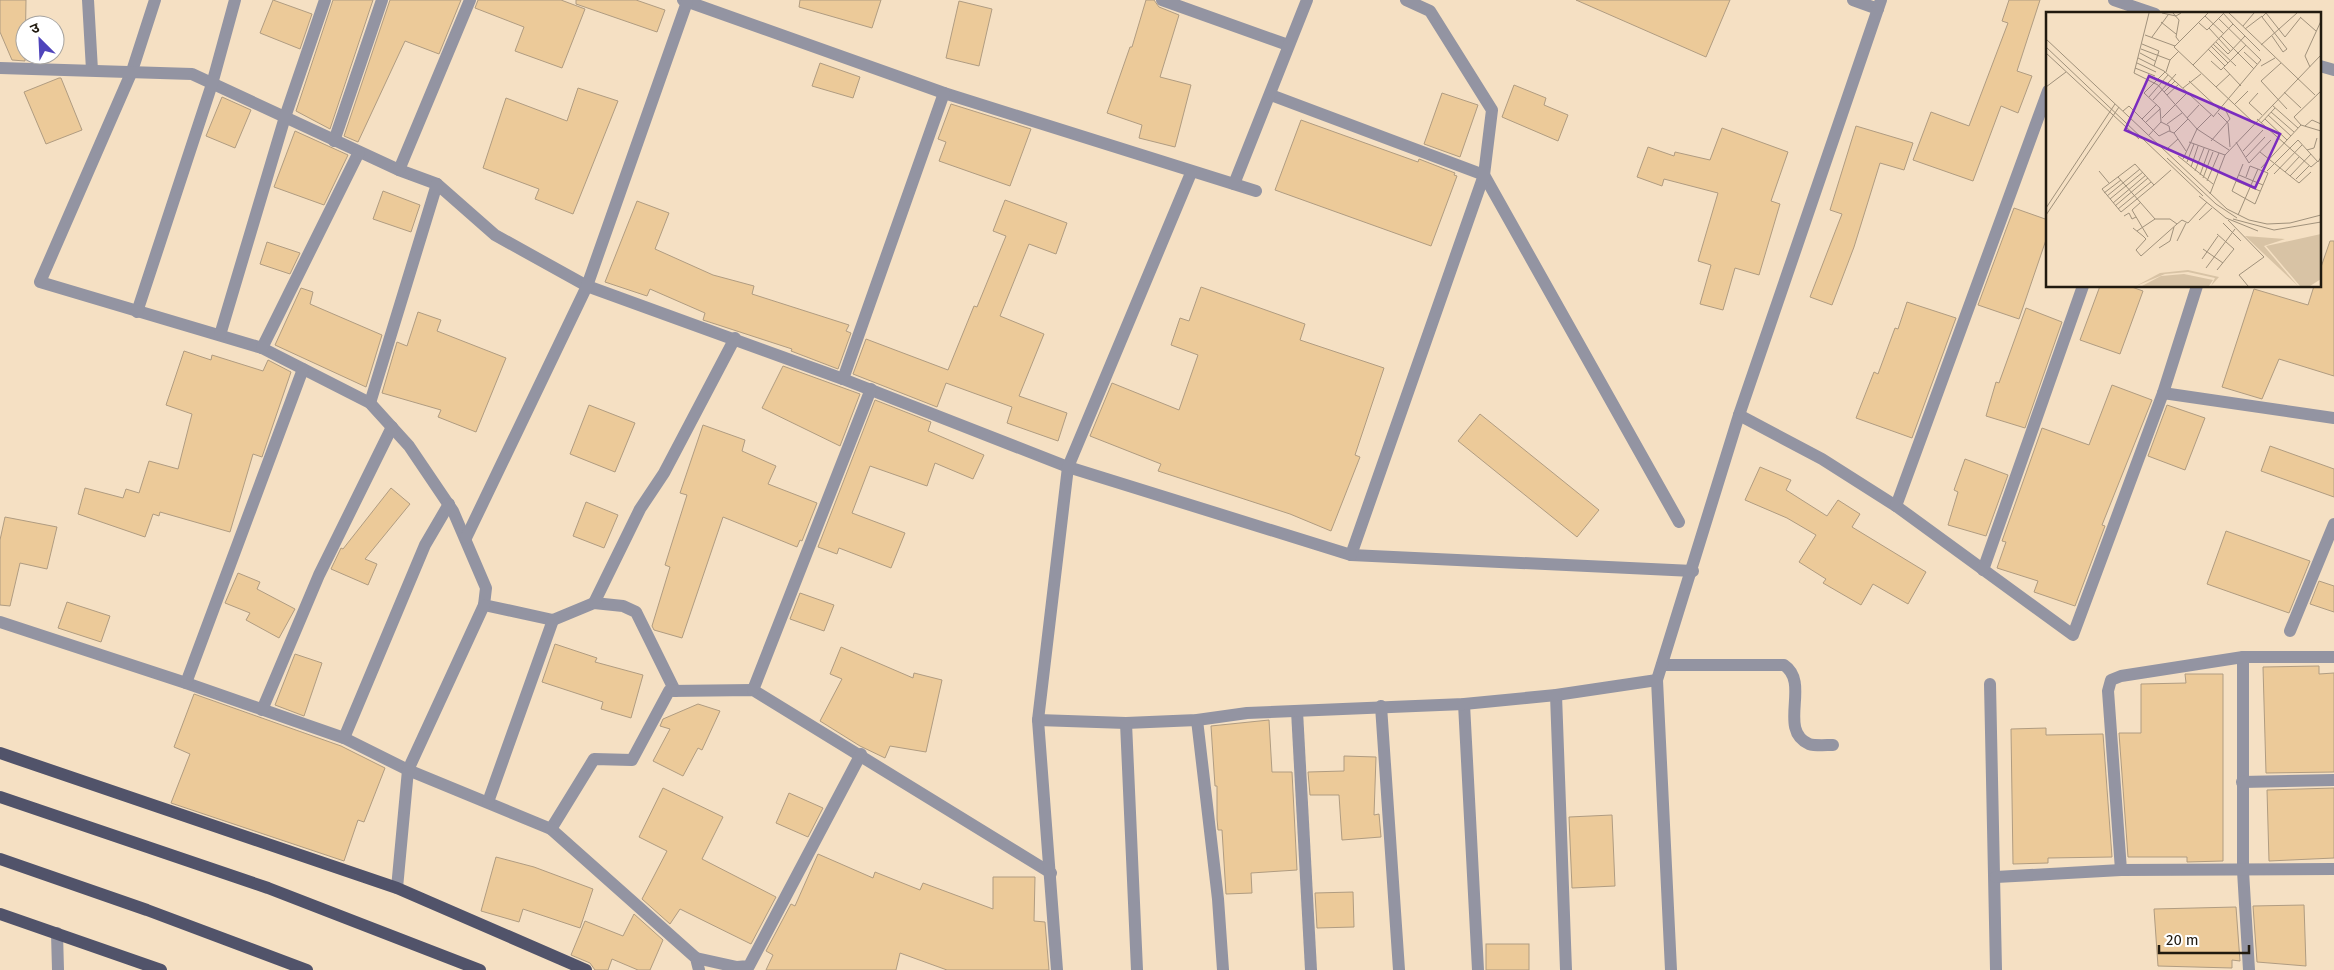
<svg xmlns="http://www.w3.org/2000/svg" width="2334" height="970" viewBox="0 0 2334 970" font-family="'Fira Sans','Noto Sans Devanagari',sans-serif">
<style>
.building{fill:#ecca99;stroke:#b09c81}
.lines{fill:none;stroke-linecap:round;stroke-linejoin:round}
.minor{stroke:#9394a2;stroke-width:12}
.major{stroke:#51536a;stroke-width:12}
.inset-road{fill:none;stroke:#a0917b;stroke-width:1}
.view{fill:#7b2cbf;fill-opacity:0.15;stroke:#7b2cbf;stroke-width:2.5}
.inset-edge{fill:none;stroke:#211a0f;stroke-width:2.5}
</style>
<rect width="100%" height="100%" fill="#f5e0c3"/>
<!-- building -->
<g class="building">
<path d="M0 0H26L25 61 12 60 0 32Z"/>
<path d="M273 0 312 14 300 49 260 33Z"/>
<path d="M333 0H373L330 129 296 111Z"/>
<path d="M390 0H461L439 54 405 41 358 142 344 136Z"/>
<path d="M478 0H561L585 9 562 68 515 51 524 27 475 8Z"/>
<path d="M576 0H636L665 10 657 32 576 4Z"/>
<path d="M800 0H881L872 28 799 7Z"/>
<path d="M1146 0H1154L1159 7 1179 15 1160 77 1191 85 1175 147 1139 138 1142 125 1107 113 1130 47H1132Z"/>
<path d="M1576 0H1730L1706 57Z"/>
<path d="M2009 0H2040L2017 71 2032 76 2018 113 2001 106 1973 181 1913 160 1931 112 1969 126 2008 23 2002 21Z"/>
<path d="M959 1 992 9 979 66 946 58Z"/>
<path d="M820 63 860 77 853 98 812 86Z"/>
<path d="M59 78H61L82 130 46 144 24 92Z"/>
<path d="M1514 85 1546 98 1544 105 1568 115 1558 141 1502 117Z"/>
<path d="M578 88 618 101 573 214 535 199 539 189 483 168 506 98 567 121Z"/>
<path d="M1442 93 1478 105 1460 157 1424 144Z"/>
<path d="M222 97 251 110 235 148 206 136Z"/>
<path d="M951 104 1031 129 1010 186 939 161 946 142 938 139Z"/>
<path d="M1301 120 1418 162 1419 159 1455 173 1454 175 1457 176 1431 246 1275 190Z"/>
<path d="M1856 126 1913 143 1904 170 1880 163 1854 247 1832 305 1810 297 1842 214 1830 210Z"/>
<path d="M1722 128 1788 152 1771 201 1780 204 1759 275 1735 268 1723 310 1700 304 1711 265 1698 261 1718 193 1664 179 1662 186 1637 177 1648 147 1674 156 1675 152 1710 160Z"/>
<path d="M295 131 348 155 324 205 274 187Z"/>
<path d="M383 191 420 205 411 232 373 219Z"/>
<path d="M1005 200 1067 223 1056 254 1029 244 1000 316 1044 334 1019 396 1067 413 1058 441 1007 423 1012 407 946 383 937 407 853 374 866 339 948 370 974 306 977 307 1006 236 993 231Z"/>
<path d="M637 201 669 213 655 249 713 275 754 286 752 294 849 325 846 331 851 333 838 369 791 351 792 349 703 320 705 313 650 289 647 296 605 282Z"/>
<path d="M2014 208 2048 220V234L2019 319 1978 305Z"/>
<path d="M2330 241H2334V376L2279 359 2262 399 2222 387 2254 289 2308 305 2314 286H2320V270Z"/>
<path d="M267 242 300 253 290 274 260 264Z"/>
<path d="M2100 286H2129L2143 291 2120 354 2080 340Z"/>
<path d="M1201 287 1305 324 1300 340 1384 368 1355 455 1360 457 1331 531 1290 514 1158 471 1161 464 1090 436 1112 383 1179 410 1198 355 1171 345 1180 318 1189 321Z"/>
<path d="M301 288 313 292 310 304 382 335 366 387 275 345Z"/>
<path d="M1907 302 1956 318 1912 438 1856 418 1874 372 1878 374 1895 328 1898 329Z"/>
<path d="M2026 308 2062 322 2025 428 1986 416 1996 382 1999 383Z"/>
<path d="M418 312 441 320 437 331 506 358 476 432 438 417 441 410 382 393 397 342 407 346Z"/>
<path d="M184 351 211 360 212 355 263 371 268 360 291 372 262 457 253 454 230 532 160 512 159 516 153 514 145 537 78 514 85 488 123 498 126 489 139 493 149 461 178 469 192 414 166 405Z"/>
<path d="M783 366 860 394 840 446 762 408Z"/>
<path d="M2112 385 2152 400 2102 525 2105 526 2075 606 2034 592 2038 581 1997 568 2006 542 2002 541 2042 428 2089 445Z"/>
<path d="M875 400 931 422 928 431 984 455 973 479 935 463 927 486 870 466 852 513 905 533 891 568 839 548 837 554 818 547Z"/>
<path d="M589 405 635 423 615 472 570 454Z"/>
<path d="M2167 405 2205 418 2185 470 2148 456Z"/>
<path d="M1480 414 1599 510 1577 537 1458 441Z"/>
<path d="M703 425 745 440 742 451 776 466 768 484 817 503 802 541 800 540 797 547 723 517 682 638 654 630 652 626 670 567 665 565 687 495 680 493Z"/>
<path d="M2270 446 2334 469V497L2261 471Z"/>
<path d="M1965 459 2008 475 1986 536 1948 525 1958 492 1954 490Z"/>
<path d="M1760 467 1791 480 1786 490 1827 516 1838 500 1860 514 1852 527 1926 572 1908 604 1873 584 1861 605 1823 583 1826 579 1799 562 1816 535 1787 518 1745 500Z"/>
<path d="M391 488 410 504 365 559 377 564 368 585 331 569 341 548 343 549Z"/>
<path d="M586 502 618 515 604 548 573 536Z"/>
<path d="M5 517 57 527 47 569 20 563 10 606 0 605V540Z"/>
<path d="M2226 531 2310 561 2289 613 2207 584Z"/>
<path d="M238 573 260 582 257 589 295 609 279 638 246 620 250 613 225 603Z"/>
<path d="M2319 581 2334 586V612L2310 604Z"/>
<path d="M800 593 834 605 824 631 790 619Z"/>
<path d="M67 602 110 616 101 642 58 628Z"/>
<path d="M555 644 597 658 595 662 643 675 631 718 601 709 603 702 542 682Z"/>
<path d="M841 647 913 678 914 673 942 680 926 752 890 746 885 758 860 746 820 721 842 679 830 674Z"/>
<path d="M295 654 322 663 304 716 275 705Z"/>
<path d="M2319 666V674L2334 673V772L2266 773 2263 667Z"/>
<path d="M2185 674H2223V861L2187 862V857H2128L2119 733H2141V684L2186 683Z"/>
<path d="M194 694 341 746 385 768 364 822 358 820 344 861 171 803 190 754 174 747Z"/>
<path d="M698 704 720 711 702 750 698 748 683 776 653 761 670 729 660 726 663 719Z"/>
<path d="M1269 720 1272 772H1292L1297 870 1251 873 1252 893 1226 894 1222 830H1218L1217 819V786H1215L1211 726Z"/>
<path d="M2046 728V735L2103 734 2112 857 2048 858V863L2013 864 2011 729Z"/>
<path d="M1344 756 1376 757 1374 815 1379 814 1381 837 1342 840 1339 795H1310L1308 772 1344 771Z"/>
<path d="M663 788 723 817 702 859 776 897 751 944 680 909 670 924 642 899 667 851 639 837Z"/>
<path d="M2334 788V858L2269 861 2267 790Z"/>
<path d="M789 793 823 808 808 837 776 823Z"/>
<path d="M1612 815 1615 886 1572 888 1569 817Z"/>
<path d="M818 854 873 878 875 872 920 890 923 883 993 909V877H1035L1034 921 1045 922 1049 970H947L900 953 896 970H766L773 955 766 951 791 904 795 906Z"/>
<path d="M496 857 534 867 593 889 580 928 523 909 519 922 481 911Z"/>
<path d="M1353 892 1354 927 1317 928 1315 893Z"/>
<path d="M2304 905 2306 966 2257 962 2253 906Z"/>
<path d="M2236 907 2240 961 2232 960V968L2158 966 2154 909Z"/>
<path d="M634 914 663 940 650 970H638L612 959 608 970H595L590 963 571 955 585 921 623 936Z"/>
<rect x="1486" y="944" width="43" height="26"/>
</g>
<g class="lines">
<!-- minor -->
<g class="minor">
<path d="M88 0 92 70"/>
<path d="M155 0 132 71 40 282 262 348 370 403 409 446 453 511 486 588 484 605 553 620 594 603 623 606 636 612 675 691"/>
<path d="M683 0 944 93 1256 191"/>
<path d="M1162 0 1288 45"/>
<path d="M1853 0 1878 9"/>
<path d="M2114 0 2155 14"/>
<path d="M2320 66 2334 70"/>
<path d="M0 68 192 74 399 170 437 184 495 235 587 286 843 379 1068 467 1351 555 1693 571"/>
<path d="M1271 95 1484 175 1679 522"/>
<path d="M334 141 382 0"/>
<path d="M399 170 470 0"/>
<path d="M1234 184 1307 0"/>
<path d="M137 312 212 84 235 0"/>
<path d="M220 335 285 117 325 0"/>
<path d="M262 348 359 152"/>
<path d="M843 379 944 93"/>
<path d="M2163 393 2334 418"/>
<path d="M370 403 437 184"/>
<path d="M1739 415 1822 459 1896 506 2073 635 2163 393 2197 286"/>
<path d="M1896 506 2048 91"/>
<path d="M466 538 587 286 687 2"/>
<path d="M1351 555 1484 175 1492 110 1430 11 1406 0"/>
<path d="M1983 570 2083 286"/>
<path d="M594 603 640 509 664 473 735 338"/>
<path d="M0 622 186 683 344 738 408 770 551 829 594 759 632 760 669 691 753 690 1051 873"/>
<path d="M2290 631 2334 524"/>
<path d="M2243 657V871L2249 970"/>
<path d="M1662 665H1784C1811 683 1777 730 1809 744 1815 746 1826 745 1833 745"/>
<path d="M186 683 303 369"/>
<path d="M1990 684 1996 970"/>
<path d="M753 690 871 389"/>
<path d="M1556 695 1566 970"/>
<path d="M1464 704 1478 970"/>
<path d="M1381 706 1399 970"/>
<path d="M262 710 319 575 392 427"/>
<path d="M1297 711 1311 970"/>
<path d="M1038 720 1126 723 1197 720 1247 713 1464 704 1556 695 1657 680"/>
<path d="M1197 720 1218 899 1223 970"/>
<path d="M1126 723 1137 970"/>
<path d="M344 738 425 545 449 504"/>
<path d="M2242 782 2334 780"/>
<path d="M488 802 553 620"/>
<path d="M551 829 696 958 699 970"/>
<path d="M2121 870 2108 691 2111 680 2121 676 2243 657H2334"/>
<path d="M1996 877 2121 870 2334 869"/>
<path d="M397 888 408 770 484 605"/>
<path d="M57 933 58 970"/>
<path d="M696 958 737 967 749 966 861 754"/>
<path d="M1057 970 1038 720 1068 467 1191 173"/>
<path d="M1671 970 1657 680 1739 415 1881 0"/>
</g>
<!-- major -->
<g class="major">
<path d="M0 753 397 888 586 970"/>
<path d="M0 797 268 888 480 970"/>
<path d="M0 859 147 910 307 970"/>
<path d="M0 914 161 970"/>
</g>
</g>
<!-- overview -->
<g transform="translate(2046 12)">
<rect width="275" height="275" fill="#f5e0c3"/>
<path d="M275 222V267L264 274H254L220 234ZM199 224 239 227 218 234 252 274ZM142 258 173 265 165 274 169 266 142 260 119 262 90 274 114 261ZM138 262 167 268 163 274H96L115 264Z" fill="#d8c3a5"/>
<path class="inset-road" d="M103 1 88 61 112 73 151 117 183 138M116 1 130 4 135 1M127 1 133 8 130 25 133 29M162 1 128 35 208 111M183 1 269 83M220 1 239 25 255 5M220 1 216 5 241 37 237 40M159 4 178 22M254 5 270 19M115 10 130 22M153 11 161 18 178 1M187 12 214 39M197 14 208 1M163 16 184 39M199 17 216 4M99 23 129 34M226 24 237 40M106 25 122 3M0 27 181 197 203 208 221 212 244 211 275 203M170 30 182 42 199 24M96 32 113 39 108 54M167 32 190 54M200 33 192 41 208 57M215 33 251 1M165 34 182 51M0 35 157 184M95 37 124 48M162 37 179 54M198 40 211 52M0 41 93 127M94 41 109 49M92 46 118 59 168 105M165 49 175 58 192 41 175 24M91 51 110 60M235 51 215 69 241 97M147 53 187 12 177 1M215 54 229 46M264 55 259 44 275 9M89 56 109 64M178 56 195 74M119 60 98 81 114 96 115 110 123 114 124 119M120 60 124 48 133 39M143 69 174 98M0 75 20 60M170 75 184 62M137 76 155 62M118 80 129 69M238 80 255 96M212 81 203 91 216 103M121 83 133 72M103 85 122 63M107 88 130 62M188 93 202 79M226 93 252 116M77 99 83 94 113 124 123 119 128 121 140 139M225 100 248 120M172 101 182 111 184 135M222 103 245 124M167 105 215 48 172 6M116 106 141 81M141 106 153 93M96 107 111 92M211 107 265 155 272 149M219 107 241 128M100 110 114 97M215 111 229 96M121 112 136 101M255 113 248 105 275 79M259 114 266 108 275 112M128 121 142 107M103 123 115 110M165 129 184 107 178 95M143 130 179 143M190 130 203 151 225 128M118 135 121 137 132 127M261 138 268 136 271 126M197 139 217 118M214 140 253 171 265 160M132 144 167 172M200 145 219 125M121 146 170 192 191 206M137 147 151 117 165 103M141 150 148 132M197 152 186 179 209 192 222 161 204 154 200 165M145 155 152 134M215 156 255 113 275 119M53 159 63 171M149 159 158 136M221 159 252 128 272 150 275 145M239 160 253 145M228 162 256 133M154 163 163 138M193 163 217 173M244 164 265 142M72 165 109 207M157 166 167 140M250 167 263 154M161 169 173 141M190 169 214 179M108 173 89 152 56 177 75 200 91 187 108 173 125 158M58 181 75 168M164 182 179 143 275 43M61 184 94 157M153 184 180 206 212 219M64 187 97 160M95 190 86 198 102 225M67 191 100 163M69 194 102 166M0 196 69 92M72 197 105 170M0 203 73 95M192 203 212 157M78 204 83 201 86 207 90 205M187 207 228 218 275 210M153 208 166 196M182 208 218 245 193 263 202 274M177 211 195 229M131 212 136 208 142 211 161 190M87 216 97 224 100 227 90 238 95 244 131 212 124 207H109L91 219M171 222 188 237 171 258M131 229 140 211M113 236 124 229 128 215M157 237 177 251M156 247 172 224M160 256 189 217"/>
<path class="view" d="M103 64 234 122 209 176 79 118Z"/>
<rect width="275" height="275" class="inset-edge"/>
</g>
<!-- north arrow -->
<g transform="translate(40 40) rotate(336)"><circle r="24" fill="#ffffff" stroke="#a6a39f"/>
<path d="M0-4L9 19L0 12L-9 19Z" fill="#4f44bb"/>
<text y="-8" font-size="14" font-weight="bold" text-anchor="middle" fill="#211a0f">उ</text>
</g>
<!-- scale -->
<path d="M2159 945v8h90v-8" fill="none" stroke="#211a0f" stroke-width="2.5"/>
<text x="2166" y="945" font-size="15" fill="#211a0f" stroke="#ffffff" stroke-width="4" paint-order="stroke">20 m</text>
</svg>
